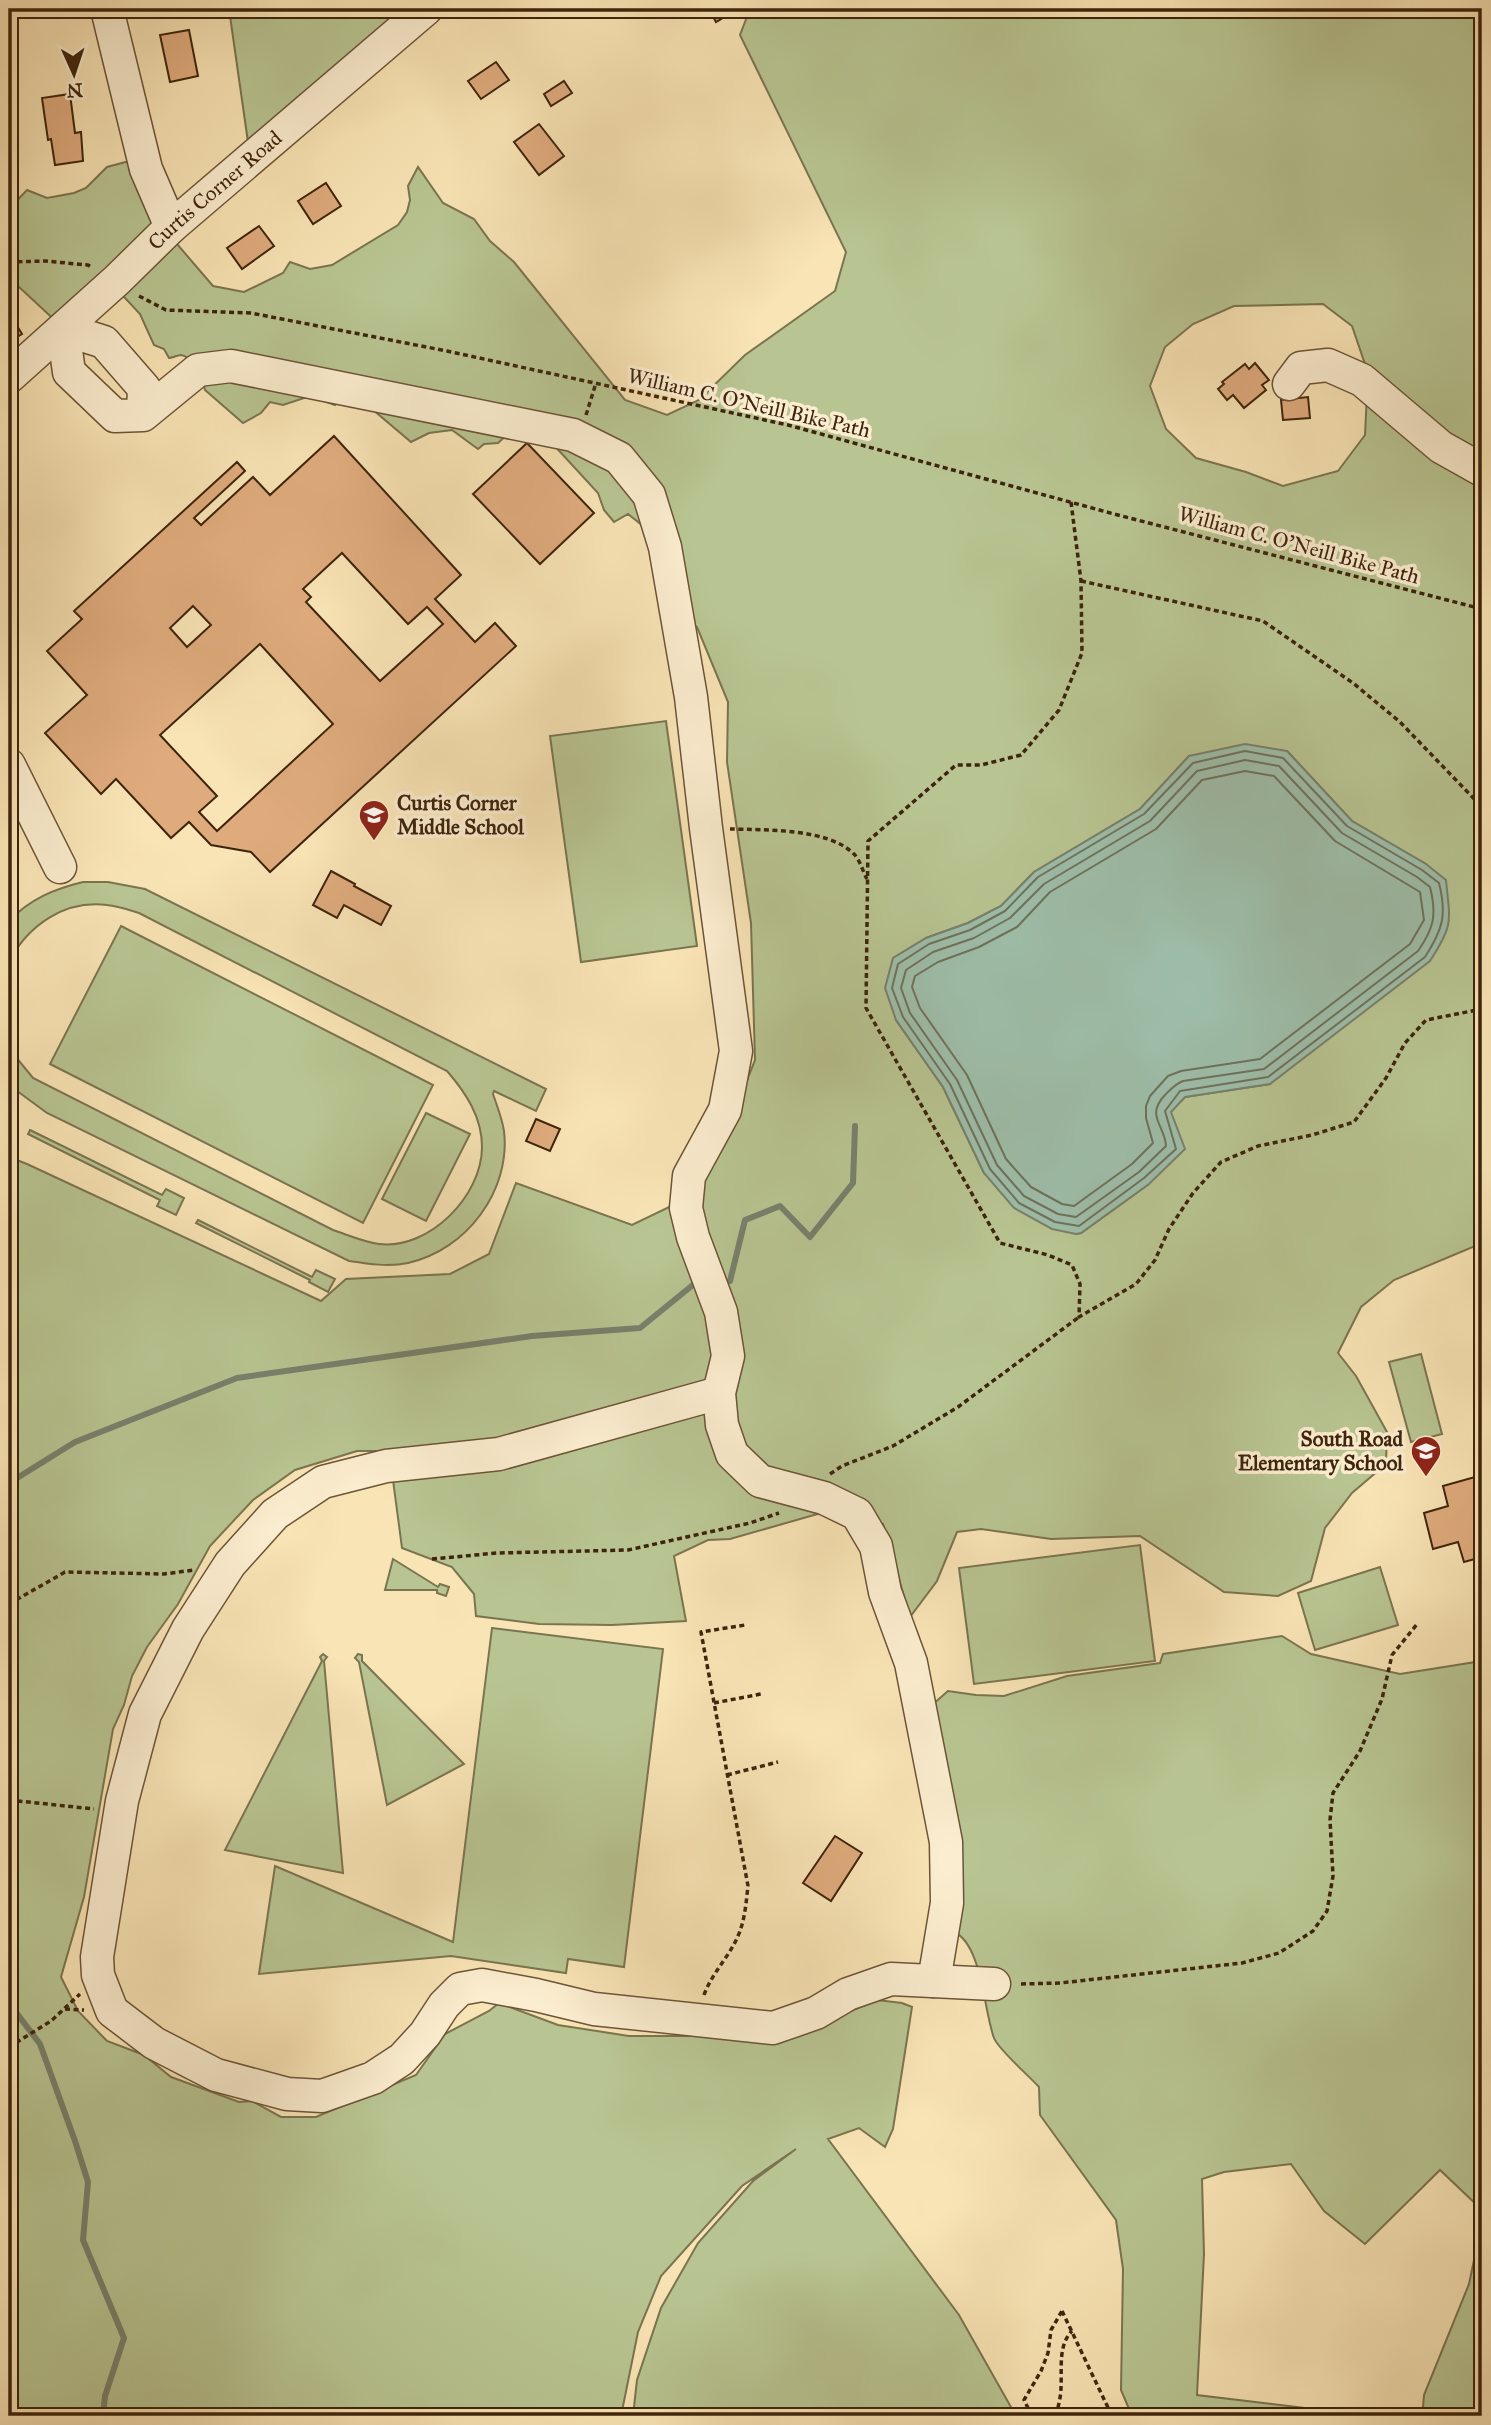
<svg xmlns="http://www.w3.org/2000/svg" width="1491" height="2425" viewBox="0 0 1491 2425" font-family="'IM FELL Great Primer',serif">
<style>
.green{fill:#b8c592;stroke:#7b7450;stroke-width:2;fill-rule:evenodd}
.water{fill:#9ebfab;stroke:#78816c;stroke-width:2}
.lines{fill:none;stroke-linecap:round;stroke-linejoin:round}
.shore{stroke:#6e725c;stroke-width:2}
.stream{stroke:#78816c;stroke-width:6}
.building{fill:#dfab7d;stroke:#3e240d;stroke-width:2;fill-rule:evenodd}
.minor-casing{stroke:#6d5437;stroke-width:35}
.path{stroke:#3e240d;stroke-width:3.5;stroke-dasharray:5 3.5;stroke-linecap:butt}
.minor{stroke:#fbedcf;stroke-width:32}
.labels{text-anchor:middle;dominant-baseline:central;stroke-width:7;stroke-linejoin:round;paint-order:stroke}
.street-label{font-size:21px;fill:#3e240d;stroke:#fbedcf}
.poi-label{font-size:21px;font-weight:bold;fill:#3e240d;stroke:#fbedcf;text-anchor:start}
</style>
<rect width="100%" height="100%" fill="#f9e4b5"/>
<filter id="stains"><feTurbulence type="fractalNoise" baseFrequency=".00286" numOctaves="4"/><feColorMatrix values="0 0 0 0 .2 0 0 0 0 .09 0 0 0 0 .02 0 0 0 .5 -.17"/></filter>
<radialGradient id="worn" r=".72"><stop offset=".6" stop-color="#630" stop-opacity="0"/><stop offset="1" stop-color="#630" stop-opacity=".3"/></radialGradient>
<!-- green -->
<g class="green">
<path d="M229 9H398L401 13 248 142Z"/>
<path d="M750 9H1482V1246H1475L1394 1280 1361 1307 1338 1353 1356 1376 1387 1432 1386 1464 1352 1493 1325 1528 1311 1581 1278 1596 1224 1592 1140 1536 1051 1539 981 1529 957 1532 937 1581 910 1617 883 1524 848 1511 821 1513 730 1539 708 1540 674 1556 686 1621 612 1625 539 1624 476 1616 474 1594 452 1567 402 1548 393 1480 399 1451H357L295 1470 253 1500 210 1546 178 1604 147 1647 132 1676 124 1705 113 1729 84 1897 61 1977 78 2011 107 2041 144 2055 171 2077 239 2102 252 2101 281 2117H316L416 2075 445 2034 489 2011 499 2003 558 2025 629 2036H708L846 2013 877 2000 902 2003 912 2007 893 2129 885 2147 859 2128 828 2139 959 2315 1016 2416H633L637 2380 661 2308 698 2243 753 2181 796 2149 742 2186 661 2276 638 2332 621 2416H9V1157L27 1164 321 1301 346 1279 450 1274 489 1254 516 1183 632 1225 688 1198 736 1108 755 1060 751 923 727 762 728 702 697 627 685 622 643 526 628 514 614 522 604 510 598 493 540 430 517 426 498 443 484 444 478 449 452 430 429 433 411 442 353 393 342 397 335 405 310 396 283 405 270 402 261 413 243 423 205 390C203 380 192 356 181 355 179 355 171 358 169 358L164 349 154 345 140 314 114 286 62 327 18 286 9 287V209L27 190 47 198 74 193 86 188 107 167 137 159 171 237 213 286 244 292 283 273 290 262 310 269 332 265 398 225 407 212 410 200 408 186 418 167 443 203 474 219 490 241 514 262 625 400 667 415 699 400 745 355 835 291 846 252 740 35ZM1323 304 1352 326 1368 373 1365 435 1338 471 1283 486 1246 472 1196 458 1166 429 1150 386 1165 347 1193 324 1234 306ZM1287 751 1352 821 1426 864 1270 1084 1185 1097 1171 1111 1149 1184 1081 1233 1076 1234 984 1173 943 1087 896 1020 926 938 968 923 1001 906 1034 872 1140 809 1189 756Z"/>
<path d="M666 721 697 946 581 962 550 736Z"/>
<path d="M83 882H108L145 889 546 1089 536 1111 494 1091 493 1094C497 1106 502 1118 504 1131 511 1190 467 1250 408 1263 389 1267 369 1264 349 1261L47 1113 9 1085V1042L15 1056 33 1078 333 1230C348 1235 364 1242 379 1244 429 1250 482 1196 482 1147 482 1117 466 1093 447 1071L139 913C129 910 118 906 107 905 64 900 29 925 9 961V921C30 899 54 889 83 882Z"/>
<path d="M121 926 433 1085 363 1223 50 1064Z"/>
<path d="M426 1113 470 1134 426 1221 382 1199Z"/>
<path d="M30 1130 162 1195 166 1189 184 1198 176 1215 157 1206 160 1200 28 1134Z"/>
<path d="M198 1220 312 1277 316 1270 335 1279 328 1292 309 1282 310 1280 196 1223Z"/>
<path d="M1421 1354 1442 1434 1411 1442 1389 1362Z"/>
<path d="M1140 1545 1155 1661 974 1684 959 1568Z"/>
<path d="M393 1559 438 1587 440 1584 449 1587 446 1596 437 1593V1590H385Z"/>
<path d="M1380 1567 1398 1625 1315 1650 1298 1593Z"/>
<path d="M492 1628 663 1649 624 1967 568 1959 566 1973 451 1956 259 1974 275 1866 453 1942Z"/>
<path d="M1282 1636 1311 1654 1400 1674 1482 1661V2210L1440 2170 1365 2244 1324 2211 1291 2164 1224 2172 1202 2179 1204 2254 1197 2395 1322 2410 1319 2416H1132L1121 2390 1123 2269 1116 2220 1040 2115 1039 2087C1029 2076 998 2049 994 2038 984 2012 982 1944 954 1932L932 1705 948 1691 976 1695 1004 1696 1067 1676 1160 1663 1163 1654Z"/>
<path d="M323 1654 327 1657 324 1661 343 1873 225 1850 322 1661 320 1657Z"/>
<path d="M358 1654 362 1655V1661L464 1764 387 1805 359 1662 355 1658Z"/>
<path d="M1482 2222V2416C1463 2416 1439 2418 1423 2407L1424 2395 1469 2284Z"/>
</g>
<!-- water -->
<path class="water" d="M1245 744 1287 751 1352 821 1426 864 1446 880C1450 922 1454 924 1430 961L1270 1084 1185 1097 1171 1112 1185 1149 1149 1184 1081 1233 1076 1234 1052 1229 1014 1208 984 1173 943 1087 896 1020 885 988 893 958 926 938 968 923 1001 906 1034 872 1140 809 1189 756Z"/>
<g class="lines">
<!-- shore -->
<g class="shore">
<path d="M1245 751 1283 758 1347 826 1422 870 1439 883C1447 915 1443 929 1425 957L1268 1077 1180 1091 1165 1111 1176 1149 1144 1178 1079 1226 1055 1222 1019 1203 990 1169 950 1084 903 1017 892 988 898 964 929 944 970 930 1005 911 1038 877 1144 814 1193 763Z"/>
<path d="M1245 760 1279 766 1342 833 1417 877 1430 887C1437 915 1434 928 1418 951L1264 1069 1183 1081C1175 1084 1171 1089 1165 1095 1145 1116 1165 1125 1166 1146L1139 1172 1076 1217 1058 1214 1024 1196 997 1165 957 1080 910 1013 901 988 906 970 933 952 974 938 1010 918 1044 884 1150 821 1197 771Z"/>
<path d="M1245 771 1274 776 1335 841 1420 892 1424 920 1410 944 1260 1059 1181 1071 1168 1076 1150 1096 1146 1106V1118L1153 1143 1132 1164 1074 1206 1062 1204 1031 1187 1006 1159 967 1075 920 1008 912 987 915 976 938 962 979 947 1017 927 1050 892 1156 829 1202 780Z"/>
</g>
<!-- stream -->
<g class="stream">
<path d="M730 1281 745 1220 780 1206 810 1237 853 1183 855 1126"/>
<path d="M9 1483 75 1442 237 1378 532 1336 640 1328 694 1284"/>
<path d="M9 2003 40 2044 75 2141 88 2182 83 2240 124 2338 105 2396 103 2416"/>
</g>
</g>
<!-- building -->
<g class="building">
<path d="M709 9H732L725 13 726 16 716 22Z"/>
<path d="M189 30 198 76 170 82 160 35Z"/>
<path d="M496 62 509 80 481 99 468 81Z"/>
<path d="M564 81 572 93 551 106 544 94Z"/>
<path d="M70 94 75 133 81 132 83 161 55 165 51 139 48 140 42 98Z"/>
<path d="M539 124 564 156 539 175 514 142Z"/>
<path d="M326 183 341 206 313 224 298 201Z"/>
<path d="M259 226 274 246 242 269 227 248Z"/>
<path d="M9 313 22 334 9 342Z"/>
<path d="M1255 363 1269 380 1262 385 1266 390 1244 408 1233 395 1227 400 1218 389 1224 384 1222 382 1245 364 1249 369Z"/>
<path d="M1308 397 1310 418 1283 420 1281 400Z"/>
<path d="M334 436 461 575 435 599 475 642 495 623 516 646 270 872 251 852 211 845 189 822 171 838 116 779 101 794 45 733 87 695 47 651 82 619 74 611 237 462 245 471 194 518 201 525 253 477 270 495ZM342 553 408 624 427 607 443 624 380 681 306 602 311 597 303 589ZM193 606 211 625 187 647 170 628ZM260 644 333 724 217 831 199 812 217 796 160 735Z"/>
<path d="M527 443 594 513 540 564 473 494Z"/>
<path d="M331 871 355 884 354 886 391 906 381 925 344 905 337 918 313 905Z"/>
<path d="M536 1119 560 1129 550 1151 526 1141Z"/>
<path d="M1482 1475V1557L1464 1562 1458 1542 1433 1549 1424 1513 1448 1506 1443 1486Z"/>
<path d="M835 1836 862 1853 831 1901 803 1883Z"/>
</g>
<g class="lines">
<!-- minor casing -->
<g class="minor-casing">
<g id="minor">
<path d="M107 9 146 169 171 227"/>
<path id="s1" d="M9 377 117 280 171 227 426 9"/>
<path d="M1289 384 1301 368 1328 365 1362 380 1441 447 1482 470"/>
<path d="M143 415 144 388 104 342 63 329 69 372 115 416 143 415 198 370 231 366 573 435 619 458 649 495 665 547 691 697 706 828 736 1051 725 1110 689 1176 686 1208 693 1237 721 1312 728 1356 719 1393 722 1425 732 1454 760 1481 824 1498 857 1514 876 1546 885 1592 911 1663 946 1842 947 1903 934 1981"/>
<path d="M9 765 60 867"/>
<path d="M719 1393 499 1454 386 1466 323 1482 275 1514 230 1564 188 1629 145 1714 122 1801 97 1957 98 1975 112 2011 154 2043 216 2075 287 2094 322 2096 373 2078 402 2059 425 2034 444 2005 460 1989 482 1985 536 1995 594 2009 773 2028 816 2013 848 1994 891 1979 994 1984"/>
</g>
</g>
<!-- path -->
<g class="path">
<path d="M9 262 45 261 88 265 93 268"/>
<path d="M139 296 166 310 251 313 447 351 788 425 1114 514 1482 609"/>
<path d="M586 415 596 383"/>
<path d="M1071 502 1081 581 1082 653 1059 710 1021 755 981 765H956L868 841 866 1008 1000 1243 1048 1255 1072 1265 1080 1284 1079 1317 1136 1284 1155 1260 1169 1229 1193 1193 1221 1162 1258 1146 1312 1135 1354 1122 1386 1078 1405 1043 1426 1020 1482 1009"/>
<path d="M1081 581 1263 621 1353 683 1400 722 1482 807"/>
<path d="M730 829C765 830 828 828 854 854 860 860 863 872 867 879"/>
<path d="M830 1474 842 1466 893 1446 958 1407 1079 1317"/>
<path d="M432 1559 497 1553 628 1550 750 1523 779 1513"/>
<path d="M9 1604 65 1572 164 1574 194 1570"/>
<path d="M714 1703 761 1694"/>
<path d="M727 1775 778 1762"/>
<path d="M9 1800 94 1809"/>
<path d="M1021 1984 1060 1983 1242 1963 1279 1953 1313 1931 1327 1911 1333 1876 1330 1820 1333 1793 1360 1751 1382 1699 1392 1655 1418 1623"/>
<path d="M704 1995C712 1973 729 1957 738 1936 745 1920 746 1903 748 1886L701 1632 745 1625"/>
<path d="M65 2009 84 2010"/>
<path d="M9 2047 51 2021 80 1994"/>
<path d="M1062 2311 1112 2416"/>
<path d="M1032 2416 1024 2400 1041 2371 1048 2353 1051 2330 1062 2311"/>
<path d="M1056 2416C1058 2407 1061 2397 1061 2387 1062 2368 1058 2345 1072 2331"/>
</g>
<!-- minor -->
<use href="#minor" class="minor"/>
</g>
<!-- icons -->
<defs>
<g id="school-pin" transform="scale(1.575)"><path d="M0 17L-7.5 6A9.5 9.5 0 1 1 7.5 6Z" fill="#8f2418" stroke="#fbedcf"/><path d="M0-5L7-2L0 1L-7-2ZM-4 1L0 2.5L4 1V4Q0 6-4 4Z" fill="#fff"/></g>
</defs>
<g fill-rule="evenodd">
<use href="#school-pin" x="374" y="815"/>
<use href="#school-pin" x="1426" y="1451"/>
</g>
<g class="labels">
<!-- street labels -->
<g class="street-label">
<text stroke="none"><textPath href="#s1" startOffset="278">Curtis Corner Road</textPath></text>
<text transform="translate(749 403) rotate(13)">William C. O'Neill Bike Path</text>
<text transform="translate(1299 545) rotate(15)">William C. O'Neill Bike Path</text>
</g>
<!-- poi labels -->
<g class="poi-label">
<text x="397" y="803">Curtis Corner<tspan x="397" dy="24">Middle School</tspan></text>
<text x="1403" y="1439" text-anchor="end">South Road<tspan x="1403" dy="24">Elementary School</tspan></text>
</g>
</g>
<!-- margin -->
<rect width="1491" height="2425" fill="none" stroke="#f9e4b5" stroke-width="35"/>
<rect x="10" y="10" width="1470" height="2404" fill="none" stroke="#3e240d" stroke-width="3.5"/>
<rect x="18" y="18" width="1456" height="2390" fill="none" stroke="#3e240d" stroke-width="2"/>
<!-- north arrow -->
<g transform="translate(74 74) rotate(177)" stroke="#fbedcf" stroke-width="5" paint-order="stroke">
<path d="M0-5L12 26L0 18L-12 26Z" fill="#3e240d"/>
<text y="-10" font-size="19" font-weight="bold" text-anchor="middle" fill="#3e240d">N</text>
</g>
<rect width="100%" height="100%" filter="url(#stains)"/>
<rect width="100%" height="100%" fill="url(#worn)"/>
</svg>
